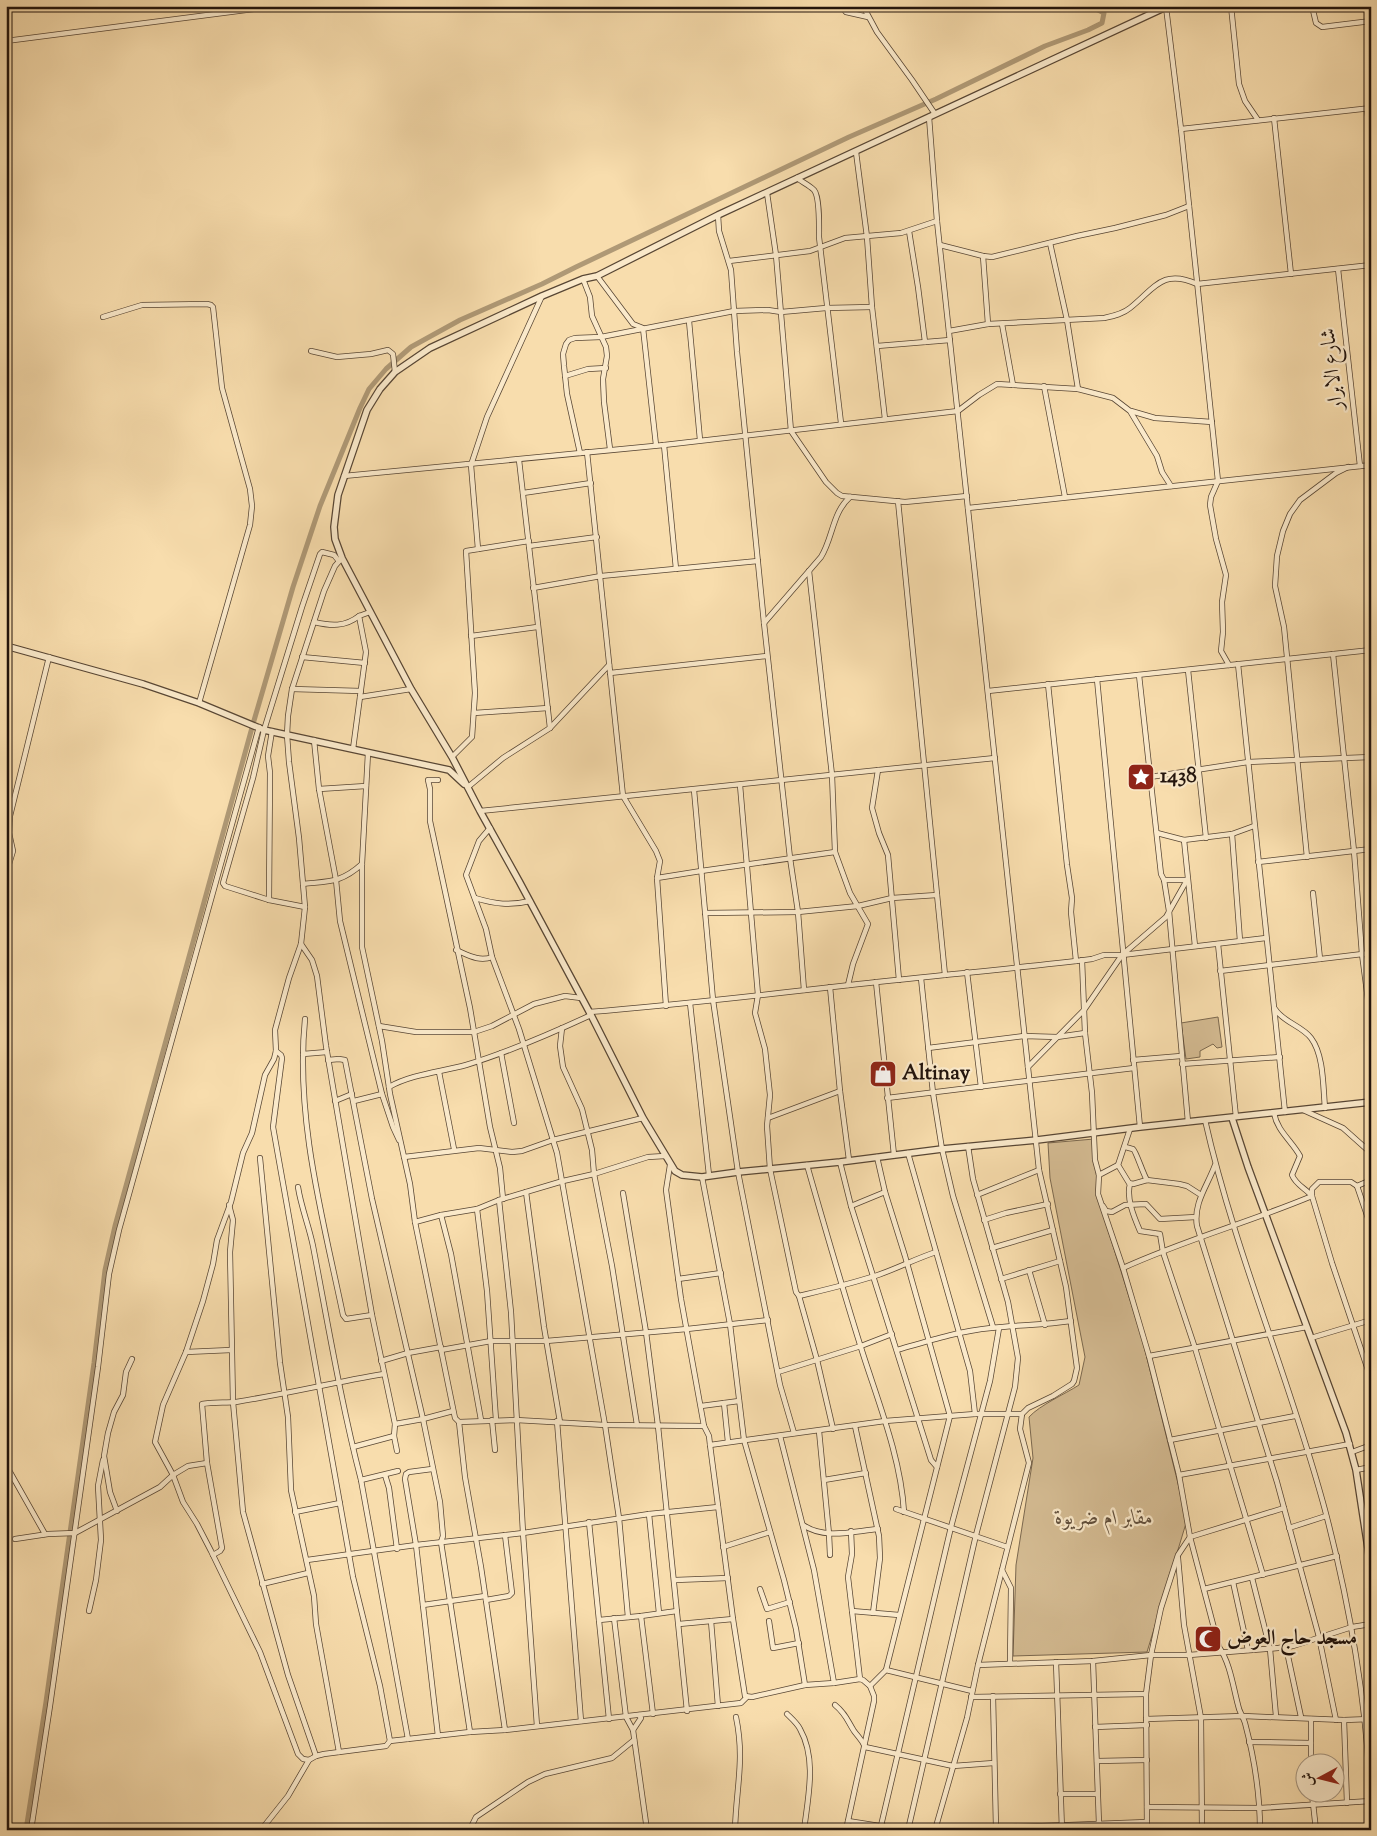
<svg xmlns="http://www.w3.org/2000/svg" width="1377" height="1836" viewBox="0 0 1377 1836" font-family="'Sorts Mill Goudy',Amiri,serif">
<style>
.green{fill:#d4bb92;stroke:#7b684f}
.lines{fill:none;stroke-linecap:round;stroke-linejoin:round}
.canal{stroke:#af9976;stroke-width:5}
.minor-casing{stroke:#584634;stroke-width:6}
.tertiary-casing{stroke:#584634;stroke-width:8}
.minor{stroke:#fae9ca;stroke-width:4.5}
.tertiary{stroke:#fae9ca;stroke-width:5.5}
.labels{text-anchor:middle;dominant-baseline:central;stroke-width:4.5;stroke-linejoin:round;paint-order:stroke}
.street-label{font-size:21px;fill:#22140c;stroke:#fae9ca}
.poi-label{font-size:21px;font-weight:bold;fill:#22140c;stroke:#fae9ca;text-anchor:start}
.park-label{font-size:21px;font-style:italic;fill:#604e3b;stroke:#fae9ca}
</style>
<rect width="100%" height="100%" fill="#f8ddad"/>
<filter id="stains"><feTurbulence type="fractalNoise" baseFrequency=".004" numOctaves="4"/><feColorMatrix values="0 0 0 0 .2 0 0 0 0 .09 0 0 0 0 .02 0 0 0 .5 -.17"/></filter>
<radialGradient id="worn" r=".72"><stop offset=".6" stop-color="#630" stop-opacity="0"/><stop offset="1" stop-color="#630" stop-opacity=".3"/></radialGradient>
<!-- green -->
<g class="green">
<path d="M1218 1017 1222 1047 1217 1048 1213 1044 1200 1051V1057L1186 1059 1181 1023Z"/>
<path d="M1094 1139 1098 1198 1142 1338 1187 1520 1147 1652 1013 1656 1016 1565 1033 1458 1029 1417C1040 1405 1065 1394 1079 1385L1085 1357 1050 1178 1048 1143Z"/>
</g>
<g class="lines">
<!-- canal -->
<path class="canal" d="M26 1830 46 1702 94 1363 105 1270 115 1226 253 724 293 587 320 506 360 408 369 389 386 369 411 347 460 320 542 284 576 267 849 137 936 99 1045 46 1088 30 1102 23 1104 13 1090 6"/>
<!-- minor casing -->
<g class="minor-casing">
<g id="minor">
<path d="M841 6 846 12 868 17"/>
<path d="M863 6 877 32 912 80 935 114"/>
<path d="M1231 6 1239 84 1245 101 1258 120"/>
<path d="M1312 6 1316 23 1322 27 1371 21"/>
<path d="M1166 7 1181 129 1218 481 1211 497 1210 505 1216 539 1226 575 1222 602 1223 632 1221 651 1229 665"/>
<path d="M6 41 277 6"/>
<path d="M1367 109 1371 140"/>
<path d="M929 117 937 221 1039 1170 1066 1287 1077 1368 1074 1381 1072 1384 1053 1396 1028 1408 1022 1414 1020 1429 1029 1463 978 1665 967 1718 935 1830"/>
<path d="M1274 118 1291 274"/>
<path d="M1181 129 1371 108"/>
<path d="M856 152 867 237 872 307 885 419"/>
<path d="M797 178C802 182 809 185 814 190 820 197 819 226 819 237L841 423"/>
<path d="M767 193 776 255 791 431 826 482 837 493 842 496 905 502 967 496"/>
<path d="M718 215 719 231 731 270 737 352 764 623 790 858 798 912 804 990"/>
<path d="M909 231 918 287 925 342"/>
<path d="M1050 243 1067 320 1078 389"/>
<path d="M940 245 983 256 992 257 1077 236 1115 228 1166 215 1189 206"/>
<path d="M983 256 988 324"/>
<path d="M729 261 810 251 845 238 901 233 937 221"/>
<path d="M1338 269 1360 466"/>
<path d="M597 276 633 324 643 328 656 445"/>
<path d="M583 279 590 297 592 316 606 347 607 356 603 379 604 402 610 449"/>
<path d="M103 317 142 305 207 304 211 305 213 307 222 388 250 489 252 506 250 525 199 703"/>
<path d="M689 321 700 440"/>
<path d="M1002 324 1013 385"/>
<path d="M949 331 988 324 1104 318C1113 316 1123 314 1130 308 1154 289 1162 268 1197 284L1371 265"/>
<path d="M877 346 950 340"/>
<path d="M311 351 337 357 371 354 388 350 393 354 395 372"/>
<path d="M565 376 588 369 606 368"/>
<path d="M1044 386 1065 497"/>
<path d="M1131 411 1155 418 1212 422"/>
<path d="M664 445 676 569"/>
<path d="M587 452 623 796 656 851 660 861 657 878"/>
<path d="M580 453 567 394 564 366 563 354 566 344 569 340 575 338 601 337 734 311 768 310 781 312 826 308 872 307"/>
<path d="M519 460 550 728"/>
<path d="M344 476 664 445 958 411 979 395 997 384 1078 389 1113 398 1130 411 1157 456 1162 472 1171 486"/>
<path d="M523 493 591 483"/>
<path d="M898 501 945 975"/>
<path d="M968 508 1371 465"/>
<path d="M529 546 597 537"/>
<path d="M478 549 471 465 487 417 542 296"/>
<path d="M342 558 335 566 324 591 292 689 288 716 287 735 289 762 299 838 305 907 301 944 289 978 275 1030 276 1051 274 1059 265 1075 252 1133 243 1153 231 1202 217 1240 213 1264 203 1301 186 1352 163 1405 155 1442 173 1475 183 1502 197 1524 211 1551 260 1652 298 1754 303 1759 309 1760 316 1756 324 1754 386 1746 390 1741 470 1732 505 1730 741 1703 747 1697"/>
<path d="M809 571 832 775 835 852 850 893 868 924 853 964 848 985"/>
<path d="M533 588 601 576 758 561"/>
<path d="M314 622C331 626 345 627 359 616"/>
<path d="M764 623 821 557C833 538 832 513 850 497"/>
<path d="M471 636 537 627"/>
<path d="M1333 654 1354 851 1362 954 1371 1023"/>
<path d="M302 657 365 663"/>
<path d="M1238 664 1285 1112"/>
<path d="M1188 670 1206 838"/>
<path d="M610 673 767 656"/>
<path d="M1139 675 1161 874 1164 880 1169 911 1188 1122"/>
<path d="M1097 679 1140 1127"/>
<path d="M1048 684 1067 865 1072 898 1071 912 1076 961"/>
<path d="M292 689 361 691"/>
<path d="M988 691 1371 650"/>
<path d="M360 697 411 689"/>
<path d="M474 713 548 708"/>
<path d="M314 740 319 789 336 880 340 921 382 1094 393 1127 399 1140"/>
<path d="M353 749 366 652 359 616 370 612"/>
<path d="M368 753 362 864V947L382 1041 390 1094 410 1184 415 1222 455 1418 459 1422 516 1420 605 1425 704 1426 709 1436 710 1445 733 1619 745 1696 752 1697 805 1685 834 1683 860 1679 863 1680 870 1686 874 1696V1701L846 1830"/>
<path d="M452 757 472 737 475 693 466 551 529 541"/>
<path d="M878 770 872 808 879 833 888 855 899 980"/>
<path d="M1150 777 1248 762 1371 757"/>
<path d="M438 780H428L430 789V821L470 1008 490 1127 500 1168 503 1199"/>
<path d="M740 785 758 995 755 1013 765 1049 770 1095 767 1126 770 1169 796 1292 799 1296 817 1360 833 1429"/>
<path d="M468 787 503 758 550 728 609 665"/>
<path d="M319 789 366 786"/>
<path d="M694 790 713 1000 738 1172 780 1385 794 1433"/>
<path d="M480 811 995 758"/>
<path d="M490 828 479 841 466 875 486 929 492 957 519 1029 557 1153 605 1425 619 1518 628 1617"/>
<path d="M1157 833 1184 840 1232 834 1254 826"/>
<path d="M1232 834 1240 941"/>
<path d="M1184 840 1195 946"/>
<path d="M1307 857 1284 627 1275 586 1277 556 1283 531 1290 514 1300 500 1336 473 1348 467"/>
<path d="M1258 862 1371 849"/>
<path d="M6 874 13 851 9 833 10 816 49 657"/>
<path d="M1164 880H1187"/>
<path d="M303 884C329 881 341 883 362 864"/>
<path d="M1313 893 1320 959"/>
<path d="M475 898C495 904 510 906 530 901"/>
<path d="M269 900 270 773 268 756 272 731"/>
<path d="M305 907 269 900 225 886 223 883 253 778 264 730 302 607 320 554 322 552 334 555 338 560"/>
<path d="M705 913 798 912 858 906 892 898 937 895"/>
<path d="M301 944 312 960 317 976 326 1046 360 1246 372 1315 395 1424 394 1436 397 1451"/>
<path d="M1218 944 1236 1117"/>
<path d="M456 950C468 955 479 962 492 957"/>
<path d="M1082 960 1085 1033 1092 1093 1095 1160 1099 1175 1098 1194 1123 1268 1149 1356 1179 1475 1190 1537 1219 1647C1230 1663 1233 1686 1238 1705 1239 1712 1243 1716 1245 1723 1254 1757 1260 1794 1260 1830"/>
<path d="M1220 971 1371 953"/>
<path d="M967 972 981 1087"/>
<path d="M921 978 933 1093 942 1149 953 1196 993 1327"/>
<path d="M876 982 894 1155"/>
<path d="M830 987 840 1091 849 1160"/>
<path d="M690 1003 709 1175"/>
<path d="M666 1006 657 878 701 871 835 852"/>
<path d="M1275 1009C1283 1022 1302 1026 1311 1038 1324 1055 1323 1087 1325 1108"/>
<path d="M589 1012C676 1005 763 995 850 985 930 976 1011 969 1092 959L1104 955H1122L1266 938"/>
<path d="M305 1019C295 1118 323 1219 343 1315L346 1319 372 1315"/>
<path d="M379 1026 416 1032H474L492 1026 534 1004 565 996 581 998"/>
<path d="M562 1028 560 1046 563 1067 582 1109 592 1150 594 1174 612 1266 637 1425"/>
<path d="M928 1048 1024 1036 1057 1037 1085 1033"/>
<path d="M276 1051 281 1055 282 1058 273 1127 353 1577 380 1686 390 1741"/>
<path d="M501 1053 514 1123"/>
<path d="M303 1054 327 1052"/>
<path d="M328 1060 339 1059 345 1060 372 1199 423 1419 440 1502 443 1536 441 1542 470 1732"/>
<path d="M1133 1060 1181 1056"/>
<path d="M1182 1064 1280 1057"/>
<path d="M1028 1067 1084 1010 1122 955 1166 917 1187 880"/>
<path d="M439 1072 454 1149"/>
<path d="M389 1087C412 1074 441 1072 466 1065 509 1052 550 1034 591 1015"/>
<path d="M887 1098 1134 1068"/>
<path d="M335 1101 352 1094"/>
<path d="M354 1101 382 1094"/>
<path d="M1303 1110 1343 1128 1371 1153"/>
<path d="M1274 1113C1277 1131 1292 1141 1300 1156L1292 1175C1296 1185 1305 1188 1312 1196L1332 1263 1371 1379"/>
<path d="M768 1118 840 1091"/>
<path d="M1205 1120C1235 1253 1290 1379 1325 1510 1351 1609 1368 1710 1371 1812"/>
<path d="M1130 1129 1118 1165 1129 1183 1133 1184 1147 1180 1179 1184 1187 1186 1201 1195"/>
<path d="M1125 1147C1126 1147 1132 1149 1133 1149 1136 1151 1143 1174 1147 1180"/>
<path d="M908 1153 970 1371 975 1414"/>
<path d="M404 1157 479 1148 512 1152 522 1151 553 1140 643 1118"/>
<path d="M260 1158 280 1363 288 1417 291 1490 314 1596 316 1624 339 1752"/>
<path d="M840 1162 851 1206 931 1460 937 1467"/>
<path d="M670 1165 666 1190 681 1299 704 1426"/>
<path d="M807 1165C825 1228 843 1291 863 1354 879 1404 901 1459 904 1512"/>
<path d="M1215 1165C1208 1185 1193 1203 1197 1226L1277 1482 1319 1637 1336 1720"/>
<path d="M1099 1175 1118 1165"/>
<path d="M702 1177 730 1324 744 1440 784 1580 796 1629 805 1685"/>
<path d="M1130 1184C1126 1198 1134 1217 1140 1231L1160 1234 1163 1252 1195 1348 1263 1575"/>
<path d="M1357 1186 1371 1227"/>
<path d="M298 1187C301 1207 309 1226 313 1246 328 1324 341 1403 361 1480L408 1739"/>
<path d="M526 1192 544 1327 560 1422"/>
<path d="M623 1193 646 1332 658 1426 687 1711"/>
<path d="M977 1195 1039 1170"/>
<path d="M499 1200 511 1312 523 1533 537 1726"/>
<path d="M229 1205 233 1220 230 1252 233 1402 243 1512 288 1675 316 1756"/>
<path d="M851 1206 885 1192"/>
<path d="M1103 1206 1106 1211 1112 1212 1125 1205 1146 1204 1160 1219 1196 1217"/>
<path d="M477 1209 487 1291 496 1420"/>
<path d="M441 1215 451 1254 481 1420"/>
<path d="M984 1220 1006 1213 1048 1204"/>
<path d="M415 1222 441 1215 477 1209 499 1200 563 1181 594 1174 648 1157 665 1156"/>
<path d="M992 1248 1053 1230"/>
<path d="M1123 1268C1184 1240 1250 1222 1312 1196V1189L1319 1182H1351L1357 1186 1371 1180"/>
<path d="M1029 1270 1045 1325"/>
<path d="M678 1279 721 1273"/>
<path d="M1001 1279 1060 1261"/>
<path d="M799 1296C824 1290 850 1284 875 1276 896 1269 915 1259 936 1252"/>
<path d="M1311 1338 1371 1320"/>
<path d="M441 1350 491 1341H546L687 1329 768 1320"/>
<path d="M897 1350C928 1341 959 1331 991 1328 1017 1325 1044 1325 1071 1321"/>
<path d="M186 1352 231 1350"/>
<path d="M1149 1356 1307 1327"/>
<path d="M381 1361 408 1353 441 1347"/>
<path d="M778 1372 861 1346 892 1334"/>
<path d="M724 1403 728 1442"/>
<path d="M701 1406 739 1401"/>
<path d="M492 1420 495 1450"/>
<path d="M557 1421 581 1721"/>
<path d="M459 1422 465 1477 481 1567 505 1730"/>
<path d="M395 1424 423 1419 453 1411"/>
<path d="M855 1426 879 1536 880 1558 873 1613"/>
<path d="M819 1431 829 1534 830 1555"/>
<path d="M780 1436 814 1570 834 1683"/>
<path d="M1170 1440 1295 1416"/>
<path d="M710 1445 885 1421 975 1414H1022"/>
<path d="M353 1447 394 1436"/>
<path d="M1352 1452 1371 1445"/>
<path d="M6 1465 45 1534"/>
<path d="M432 1469 409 1472 406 1474 405 1479 416 1545 438 1736"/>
<path d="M1356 1470 1371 1467"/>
<path d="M385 1475 389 1488 397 1549"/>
<path d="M1179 1475 1350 1444"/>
<path d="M361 1480 398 1471"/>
<path d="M824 1480 866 1473"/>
<path d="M896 1509 1007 1547"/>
<path d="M117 1511 110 1492 104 1456 108 1433 114 1412 123 1395 126 1372 132 1359"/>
<path d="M295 1512 340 1503"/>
<path d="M649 1514 659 1613"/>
<path d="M589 1522 609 1719"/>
<path d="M803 1525C825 1540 854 1531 878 1529"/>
<path d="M1289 1528 1326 1516"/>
<path d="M851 1531 852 1554 848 1577 860 1679"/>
<path d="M15 1539 48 1534 75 1533 160 1487 173 1475 188 1466 207 1463"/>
<path d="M723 1547 770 1532"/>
<path d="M213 1555 220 1551 222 1548 207 1463 202 1404C213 1402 225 1403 236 1402 286 1394 335 1382 384 1374"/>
<path d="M1178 1558 1184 1625 1201 1718 1202 1830"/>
<path d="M307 1560 416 1545 523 1533 649 1514 718 1507"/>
<path d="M1002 1570 1011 1588 1010 1663"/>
<path d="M1252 1578 1270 1649 1276 1716"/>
<path d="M675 1580 728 1578"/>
<path d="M1233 1582 1248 1650"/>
<path d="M262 1584 308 1573"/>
<path d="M760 1589 767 1609 790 1602"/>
<path d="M1204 1589 1337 1556"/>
<path d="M486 1600 509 1596 512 1593 505 1535"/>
<path d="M423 1605 485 1596"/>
<path d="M89 1611 96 1580 101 1540 98 1486 103 1460"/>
<path d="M852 1611 899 1615"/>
<path d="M641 1616 653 1714"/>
<path d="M614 1618 626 1717 633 1730 647 1830"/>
<path d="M599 1620 641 1616 677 1611"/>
<path d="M711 1621 718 1706"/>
<path d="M769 1621 773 1648 799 1643"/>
<path d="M679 1624 733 1619"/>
<path d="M1286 1647 1301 1717"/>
<path d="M1093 1661 1099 1824"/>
<path d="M1056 1662 1062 1830"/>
<path d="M978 1665 1093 1661 1151 1655H1189L1278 1648 1293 1646 1352 1627 1371 1624"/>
<path d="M886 1670 972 1691"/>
<path d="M870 1686 886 1670 950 1416 905 1256 885 1192 877 1157"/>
<path d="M993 1696 996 1828"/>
<path d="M971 1697 1146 1694"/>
<path d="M835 1705C846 1714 847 1720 854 1731 859 1738 862 1739 865 1747L953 1766 994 1763"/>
<path d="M787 1714C791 1718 797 1723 800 1729 817 1759 808 1797 804 1830"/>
<path d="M1146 1719 1243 1716 1344 1720 1371 1719"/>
<path d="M1311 1719V1764"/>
<path d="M1344 1720 1347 1803"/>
<path d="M1095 1727 1147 1725"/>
<path d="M633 1730 641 1718 639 1715"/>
<path d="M1249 1742 1311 1743"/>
<path d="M1097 1761 1147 1760"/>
<path d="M1060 1794H1097"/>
<path d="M1312 1794 1316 1830"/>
<path d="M1147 1807 1260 1808 1371 1801"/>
<path d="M848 1821 905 1830"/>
<path d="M472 1825 476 1817 528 1782 545 1774 612 1758 634 1740"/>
<path d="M31 1830 50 1706 98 1367 109 1274 119 1230 259 727"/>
<path d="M261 1830 288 1796 309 1760"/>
<path d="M735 1830C736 1788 745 1760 736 1717"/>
<path d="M880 1830 951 1527 990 1381 999 1328"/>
<path d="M908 1830 976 1535 1015 1387 1018 1358 1008 1302 973 1179 968 1146"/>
<path d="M935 1830 1147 1822"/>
<path d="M1147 1830 1146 1694 1151 1655 1161 1608 1178 1555 1190 1537 1284 1508"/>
</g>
</g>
<!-- tertiary casing -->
<g class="tertiary-casing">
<g id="tertiary">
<path d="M1168 6 718 215 597 276 583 279 542 296 430 348 395 372 380 389 367 410 338 495 334 527 335 539 342 558 411 689 452 757 480 811 519 881 591 1015 643 1118 675 1171 682 1175 702 1177 738 1172 840 1162 942 1149 1037 1140 1140 1127 1371 1102"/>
<path d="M6 646 143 684 199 703 264 730 449 770 464 784"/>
<path d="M1232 1118 1248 1167 1346 1433 1356 1470 1371 1568"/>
</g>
</g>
<!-- minor -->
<use href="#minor" class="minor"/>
<!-- tertiary -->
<use href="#tertiary" class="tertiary"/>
</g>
<!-- icons -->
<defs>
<g id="sight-square" transform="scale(1.4375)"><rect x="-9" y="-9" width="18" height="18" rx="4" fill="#8f2418" stroke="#fae9ca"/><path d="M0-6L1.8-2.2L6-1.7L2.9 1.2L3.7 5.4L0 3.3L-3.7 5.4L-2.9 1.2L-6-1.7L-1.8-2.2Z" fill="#fff"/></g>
<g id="shop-square" transform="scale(1.4375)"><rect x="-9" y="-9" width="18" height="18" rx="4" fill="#8f2418" stroke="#fae9ca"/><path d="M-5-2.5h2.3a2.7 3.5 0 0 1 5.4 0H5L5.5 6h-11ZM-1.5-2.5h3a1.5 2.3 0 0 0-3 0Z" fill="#fff"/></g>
<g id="mosque-square" transform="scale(1.4375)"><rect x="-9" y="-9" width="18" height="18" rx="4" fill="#8f2418" stroke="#fae9ca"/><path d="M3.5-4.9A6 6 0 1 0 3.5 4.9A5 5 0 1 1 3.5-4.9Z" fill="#fff"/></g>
</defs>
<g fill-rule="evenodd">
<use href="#sight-square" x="1141" y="777"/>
<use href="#shop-square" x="883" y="1074"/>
<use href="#mosque-square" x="1208" y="1639"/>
</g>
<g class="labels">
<!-- street labels -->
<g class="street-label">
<text transform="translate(1333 369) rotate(-96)">شارع الابرار</text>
</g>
<!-- poi labels -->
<g class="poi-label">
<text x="1160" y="777">1438</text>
<text x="902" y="1074">Altinay</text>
<text x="1227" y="1639">مسجد حاج العوض</text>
</g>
<!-- park labels -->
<g class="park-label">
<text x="1104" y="1519">مقابر ام ضريوة</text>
</g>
</g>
<!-- margin -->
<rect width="1377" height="1836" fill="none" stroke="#f8ddad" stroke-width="25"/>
<rect x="8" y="8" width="1362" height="1821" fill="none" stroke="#22140c" stroke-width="2.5"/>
<rect x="12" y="12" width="1352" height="1811" fill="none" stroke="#22140c"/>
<!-- north arrow -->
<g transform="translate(1320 1778) rotate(263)"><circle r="24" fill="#fae9ca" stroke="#a4947e"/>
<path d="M0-4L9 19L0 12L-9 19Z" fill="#8f2418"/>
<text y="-8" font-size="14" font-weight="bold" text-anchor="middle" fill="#22140c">ش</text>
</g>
<rect width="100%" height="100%" filter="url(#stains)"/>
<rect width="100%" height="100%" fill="url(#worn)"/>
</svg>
